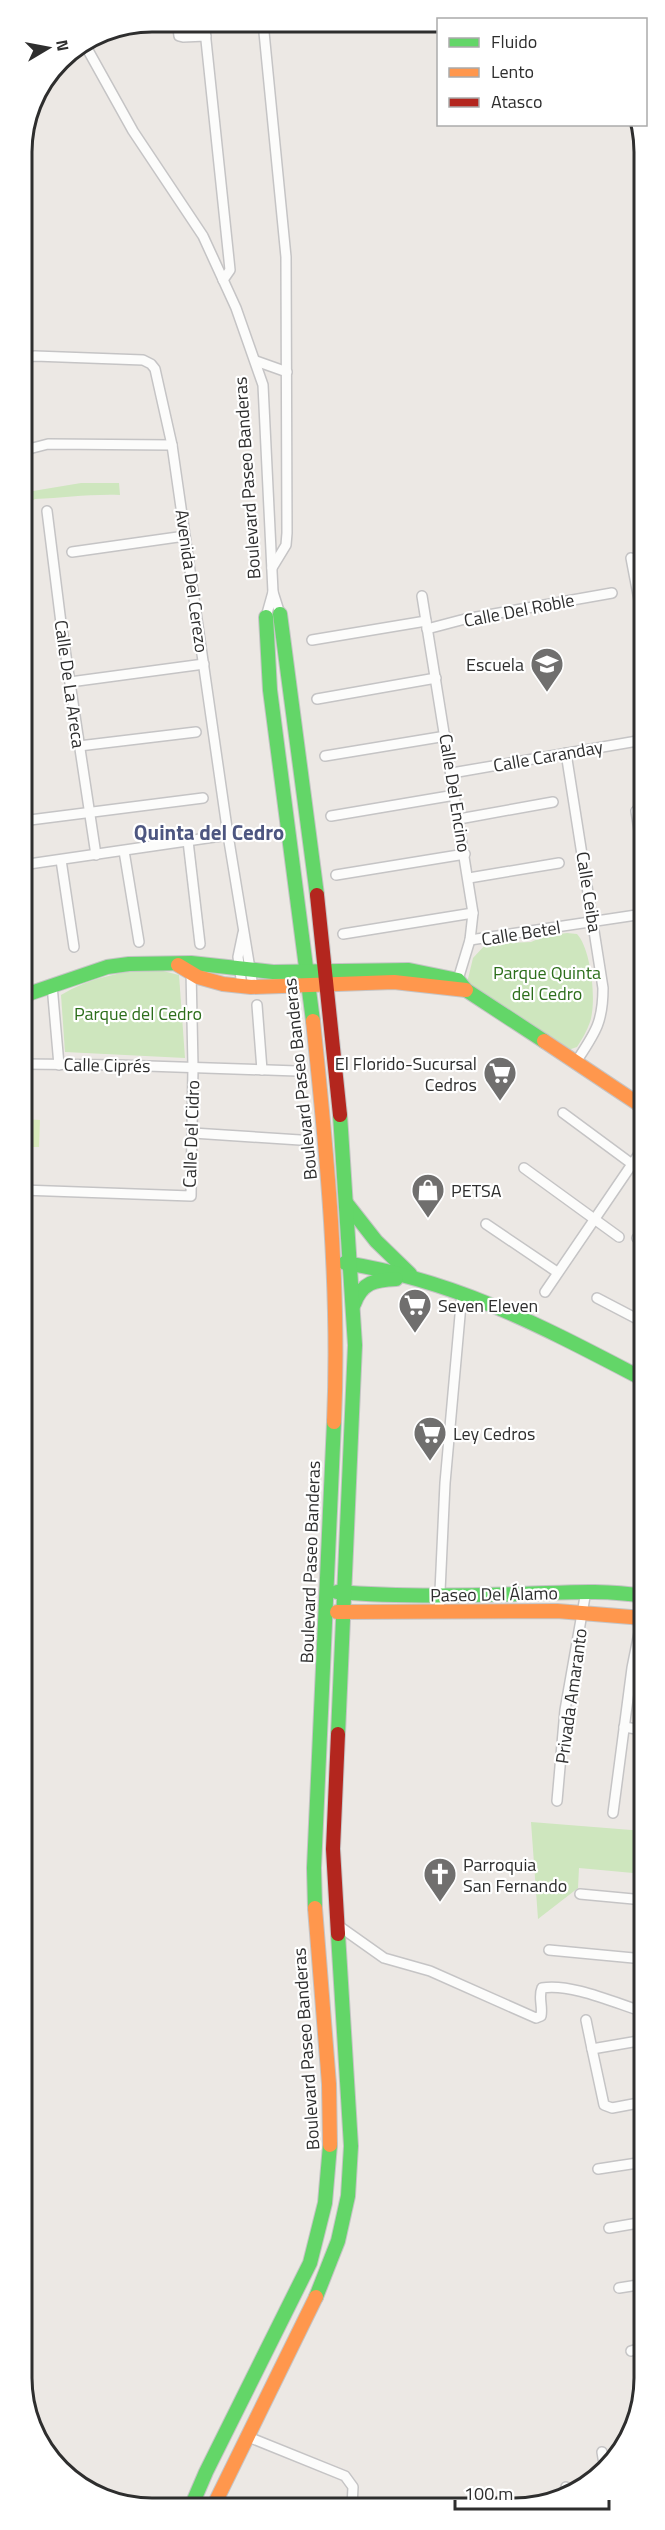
<svg xmlns="http://www.w3.org/2000/svg" width="665" height="2530" viewBox="0 0 665 2530" font-family="'Titillium Web',sans-serif">
<style>
.green{fill:#cee6be}
.pitch{fill:#d9eabb}
.lines{fill:none;stroke-linecap:round;stroke-linejoin:round}
.street-casing{stroke:#c5c4c5;stroke-width:12}
.fast-casing{stroke:#c5c4c5;stroke-width:16}
.slow-casing{stroke:#c5c4c5;stroke-width:16}
.jam-casing{stroke:#c5c4c5;stroke-width:16}
.street{stroke:#fcfcfb;stroke-width:9}
.fast{stroke:#63d668;stroke-width:14}
.slow{stroke:#ff974d;stroke-width:14}
.jam{stroke:#b3261e;stroke-width:14}
.labels{text-anchor:middle;dominant-baseline:central;stroke-width:4.5;stroke-linejoin:round;paint-order:stroke}
.street-label{font-size:18px;fill:#2e2e2e;stroke:#fff}
.poi-label{font-size:18px;fill:#2e2e2e;stroke:#fff;text-anchor:start}
.park-label{font-size:18px;fill:#2c6e1b;stroke:#fff}
.quarter-label{font-size:21px;font-weight:bold;fill:#4d5680;stroke:#fff}
.rim{fill:none;stroke:#2e2e2e;stroke-width:3}
</style>
<rect width="100%" height="100%" fill="#ece8e4"/>
<!-- green -->
<g class="green">
<path d="M81 483H119L120 495C89 494 63 498 35 499L25 505 21 504V493Z"/>
<path d="M567 933 577 934C591 949 597 1001 590 1022 587 1031 582 1039 577 1047L568 1050 467 983 473 958 486 944 531 942 545 936Z"/>
<path d="M155 969 179 975 185 1058 65 1052 61 995C89 978 123 971 155 969Z"/>
<path d="M531 1822 644 1831V1874L579 1868 578 1888 538 1919Z"/>
</g>
<!-- pitch -->
<path class="pitch" d="M22 1119 40 1120 39 1147H22Z"/>
<g class="lines">
<!-- street casing -->
<g class="street-casing">
<g id="street">
<path d="M177 21 179 36 183 37 206 36"/>
<path d="M204 21 229 260 230 270 223 280"/>
<path d="M263 22 286 257 287 533 286 545 272 568"/>
<path d="M84 43 133 131 203 236 236 308 263 385 273 592 280 614"/>
<path d="M21 358 35 356 143 360 151 364 155 369 172 445 228 835 253 987"/>
<path d="M256 361 287 372"/>
<path d="M21 451 48 444 172 445"/>
<path d="M47 511 61 623 96 855"/>
<path d="M72 552 185 536"/>
<path d="M631 558 643 621"/>
<path d="M422 596 473 913 470 940 456 986"/>
<path d="M266 617 273 592"/>
<path d="M427 629 465 619 612 593"/>
<path d="M312 640 426 621"/>
<path d="M70 682 204 664"/>
<path d="M317 699 436 678"/>
<path d="M79 746 196 732"/>
<path d="M566 753 603 988C603 1023 595 1033 576 1062"/>
<path d="M325 756 446 736"/>
<path d="M452 773 643 740"/>
<path d="M636 811 643 856"/>
<path d="M331 816 455 795"/>
<path d="M459 819 553 802"/>
<path d="M22 821 203 798"/>
<path d="M188 841 200 944"/>
<path d="M124 851 139 942"/>
<path d="M61 860 74 947"/>
<path d="M22 865 228 835"/>
<path d="M336 875 465 854"/>
<path d="M469 878 559 863"/>
<path d="M343 934 473 913"/>
<path d="M470 940 643 914"/>
<path d="M52 985 59 1065"/>
<path d="M242 986 238 957 243 933"/>
<path d="M257 1005 262 1070"/>
<path d="M22 1064 118 1065 297 1071"/>
<path d="M563 1113 632 1164"/>
<path d="M193 1133 300 1140"/>
<path d="M524 1168 619 1237"/>
<path d="M22 1190 191 1196 193 1067 191 970"/>
<path d="M486 1224 557 1272"/>
<path d="M637 1238 643 1241"/>
<path d="M545 1292 643 1148"/>
<path d="M597 1298 643 1322"/>
<path d="M640 1552 643 1553"/>
<path d="M439 1613 445 1483 462 1293"/>
<path d="M624 1727 643 1730"/>
<path d="M557 1801 565 1710 586 1591"/>
<path d="M613 1813 632 1668 642 1618"/>
<path d="M580 1894 644 1900"/>
<path d="M336 1924 384 1958 430 1971 536 2018 541 2016C543 2006 538 1997 542 1988 571 1983 615 2003 644 2012"/>
<path d="M549 1950 644 1959"/>
<path d="M586 2020 592 2049"/>
<path d="M644 2040 592 2049 604 2105 612 2108 644 2102"/>
<path d="M598 2169 644 2162"/>
<path d="M609 2228 644 2222"/>
<path d="M619 2288 644 2284"/>
<path d="M631 2351 644 2347"/>
<path d="M246 2436 345 2476 353 2487 352 2507"/>
<path d="M602 2452 605 2470"/>
<path d="M566 2487 576 2492"/>
<path d="M440 2508 441 2505"/>
</g>
</g>
<!-- fast casing -->
<g class="fast-casing">
<g id="fast">
<path d="M280 614 317 895"/>
<path d="M266 617 270 690 313 1021"/>
<path d="M22 996 107 967 129 964 191 963 273 972 409 970 458 980 466 990 544 1041"/>
<path d="M347 1204 376 1241 410 1274"/>
<path d="M345 1263C458 1281 543 1327 643 1379"/>
<path d="M354 1304C362 1282 375 1280 396 1279"/>
<path d="M337 1592C397 1597 459 1596 520 1594 561 1593 602 1589 643 1596"/>
<path d="M338 1734 355 1345 340 1115"/>
<path d="M315 1908 314 1868 334 1422"/>
<path d="M316 2297 338 2241 348 2196 351 2146 338 1934"/>
<path d="M191 2507 206 2472 310 2263 325 2203 330 2145"/>
</g>
</g>
<!-- slow casing -->
<g class="slow-casing">
<g id="slow">
<path d="M178 965 198 977 223 984 251 987 394 982 466 990"/>
<path d="M313 1021C327 1154 340 1289 334 1422"/>
<path d="M544 1041 643 1107"/>
<path d="M337 1612 557 1611 643 1618"/>
<path d="M315 1908 329 2084 330 2145"/>
<path d="M213 2507 316 2297"/>
</g>
</g>
<!-- jam casing -->
<g class="jam-casing">
<g id="jam">
<path d="M317 895 340 1115"/>
<path d="M338 1734 333 1849 338 1934"/>
</g>
</g>
<!-- street -->
<use href="#street" class="street"/>
<!-- fast -->
<use href="#fast" class="fast"/>
<!-- slow -->
<use href="#slow" class="slow"/>
<!-- jam -->
<use href="#jam" class="jam"/>
</g>
<!-- icons -->
<defs>
<g id="school-pin" transform="scale(1.725)"><path d="M0 17L-7.5 6A9.5 9.5 0 1 1 7.5 6Z" fill="#706f6e" stroke="#fff"/><path d="M0-5L7-2L0 1L-7-2ZM-4 1L0 2.5L4 1V4Q0 6-4 4Z" fill="#fff"/></g>
<g id="supermarket-pin" transform="scale(1.725)"><path d="M0 17L-7.5 6A9.5 9.5 0 1 1 7.5 6Z" fill="#706f6e" stroke="#fff"/><path d="M-6-5.5h2.5l.6 2H6L4.5 2H-2.5L-4.4-4H-6ZM-1.5 3.2a1.3 1.3 0 1 0 .1 0ZM3 3.2a1.3 1.3 0 1 0 .1 0Z" fill="#fff"/></g>
<g id="shop-pin" transform="scale(1.725)"><path d="M0 17L-7.5 6A9.5 9.5 0 1 1 7.5 6Z" fill="#706f6e" stroke="#fff"/><path d="M-5-2.5h2.3a2.7 3.5 0 0 1 5.4 0H5L5.5 6h-11ZM-1.5-2.5h3a1.5 2.3 0 0 0-3 0Z" fill="#fff"/></g>
<g id="church-pin" transform="scale(1.725)"><path d="M0 17L-7.5 6A9.5 9.5 0 1 1 7.5 6Z" fill="#706f6e" stroke="#fff"/><path d="M-1.2-6h2.4v3.5h3.3v2.4h-3.3V6h-2.4V-.1h-3.3v-2.4h3.3Z" fill="#fff"/></g>
</defs>
<g fill-rule="evenodd">
<use href="#school-pin" x="547" y="664"/>
<use href="#supermarket-pin" x="500" y="1073"/>
<use href="#shop-pin" x="428" y="1190"/>
<use href="#supermarket-pin" x="415" y="1305"/>
<use href="#supermarket-pin" x="430" y="1433"/>
<use href="#church-pin" x="440" y="1874"/>
</g>
<g class="labels">
<!-- street labels -->
<g class="street-label">
<text transform="translate(247 478) rotate(-94)">Boulevard Paseo Banderas</text>
<text transform="translate(192 581) rotate(82)">Avenida Del Cerezo</text>
<text transform="translate(519 610) rotate(-11)">Calle Del Roble</text>
<text transform="translate(70 684) rotate(82)">Calle De La Areca</text>
<text transform="translate(548 756) rotate(-10)">Calle Caranday</text>
<text transform="translate(455 793) rotate(81)">Calle Del Encino</text>
<text transform="translate(589 892) rotate(81)">Calle Ceiba</text>
<text transform="translate(521 933) rotate(-9)">Calle Betel</text>
<text transform="translate(107 1065) rotate(1)">Calle Ciprés</text>
<text transform="translate(300 1079) rotate(-96)">Boulevard Paseo Banderas</text>
<text transform="translate(191 1134) rotate(-88)">Calle Del Cidro</text>
<text transform="translate(310 1562) rotate(-88)">Boulevard Paseo Banderas</text>
<text transform="translate(494 1594) rotate(-1)">Paseo Del Álamo</text>
<text transform="translate(571 1696) rotate(-82)">Privada Amaranto</text>
<text transform="translate(306 2049) rotate(-94)">Boulevard Paseo Banderas</text>
</g>
<!-- poi labels -->
<g class="poi-label">
<text x="524" y="664" text-anchor="end">Escuela</text>
<text x="477" y="1063" text-anchor="end">El Florido-Sucursal<tspan x="477" dy="21">Cedros</tspan></text>
<text x="451" y="1190">PETSA</text>
<text x="438" y="1305">Seven Eleven</text>
<text x="453" y="1433">Ley Cedros</text>
<text x="463" y="1864">Parroquia<tspan x="463" dy="21">San Fernando</tspan></text>
</g>
<!-- park labels -->
<g class="park-label">
<text x="547" y="972">Parque Quinta<tspan x="547" dy="21">del Cedro</tspan></text>
<text x="138" y="1013">Parque del Cedro</text>
</g>
<!-- quarter labels -->
<g class="quarter-label">
<text x="209" y="832">Quinta del Cedro</text>
</g>
</g>
<!-- crop -->
<path d="M0 0H665V2530H0ZM152 32H514A120 120 0 0 1 634 152V2378A120 120 0 0 1 514 2498H152A120 120 0 0 1 32 2378V152A120 120 0 0 1 152 32Z" fill="#fff" fill-rule="evenodd"/>
<path class="rim" d="M152 32H514A120 120 0 0 1 634 152V2378A120 120 0 0 1 514 2498H152A120 120 0 0 1 32 2378V152A120 120 0 0 1 152 32Z"/>
<!-- legend -->
<rect x="437" y="18" width="210" height="108" fill="#ffffff" stroke="#ababab" stroke-width="1.5"/>
<rect x="449" y="38" width="30" height="9" fill="#63d668" stroke="#ababab" stroke-width="1.5"/>
<text x="491" y="48" font-size="18" fill="#2e2e2e">Fluido</text>
<rect x="449" y="68" width="30" height="9" fill="#ff974d" stroke="#ababab" stroke-width="1.5"/>
<text x="491" y="78" font-size="18" fill="#2e2e2e">Lento</text>
<rect x="449" y="98" width="30" height="9" fill="#b3261e" stroke="#ababab" stroke-width="1.5"/>
<text x="491" y="108" font-size="18" fill="#2e2e2e">Atasco</text>
<!-- north arrow -->
<g transform="translate(48 48) rotate(80)" stroke="#ffffff" stroke-width="4.5" paint-order="stroke">
<path d="M0-4.5L10 22L0 15L-10 22Z" fill="#2e2e2e"/>
<text y="-9" font-size="16" font-weight="bold" text-anchor="middle" fill="#2e2e2e">N</text>
</g>
<!-- scale -->
<path d="M455 2500v9h154v-9" fill="none" stroke="#2e2e2e" stroke-width="3"/>
<text x="464" y="2500" font-size="18" fill="#2e2e2e" stroke="#ffffff" stroke-width="4.5" paint-order="stroke">100 m</text>
</svg>
